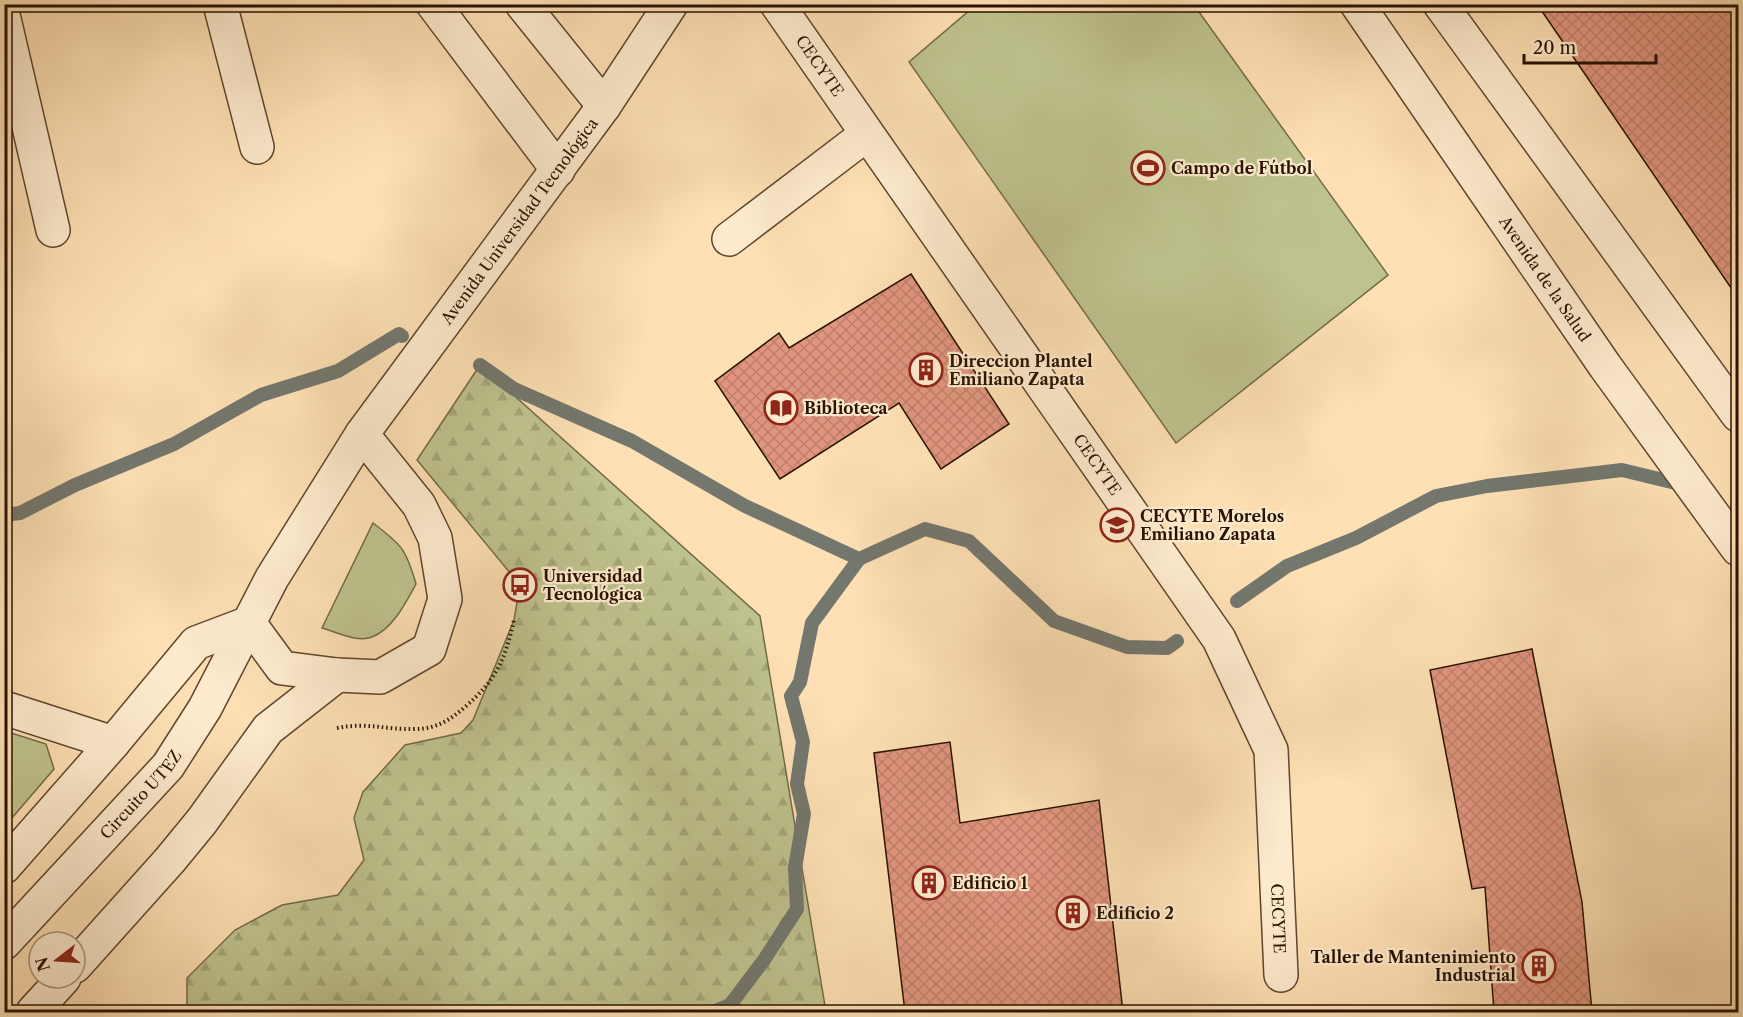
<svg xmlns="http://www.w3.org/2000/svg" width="1743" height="1017" viewBox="0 0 1743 1017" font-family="'Libre Caslon Text',serif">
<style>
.forest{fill:url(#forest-firs);stroke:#736a47;stroke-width:1.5}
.green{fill:#bec28e;stroke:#736a47;stroke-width:1.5}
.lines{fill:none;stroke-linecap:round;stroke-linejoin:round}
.stream{stroke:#73776e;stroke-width:14}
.building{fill:url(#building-cross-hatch);stroke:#281200;stroke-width:1.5}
.minor-casing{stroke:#5e462d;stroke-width:36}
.path{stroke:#281200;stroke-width:4;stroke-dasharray:1.5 3;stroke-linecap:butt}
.minor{stroke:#feebce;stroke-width:33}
.labels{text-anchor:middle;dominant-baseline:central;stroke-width:4.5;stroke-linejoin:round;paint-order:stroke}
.street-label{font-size:16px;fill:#281200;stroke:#feebce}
.poi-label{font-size:16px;font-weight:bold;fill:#281200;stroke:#feebce;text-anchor:start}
</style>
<defs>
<pattern id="forest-firs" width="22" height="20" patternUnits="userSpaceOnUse" patternTransform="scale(1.5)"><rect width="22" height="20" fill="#bec28e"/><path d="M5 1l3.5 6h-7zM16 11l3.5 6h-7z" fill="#a3a679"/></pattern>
<pattern id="building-cross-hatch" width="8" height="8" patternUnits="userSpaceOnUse" patternTransform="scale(1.5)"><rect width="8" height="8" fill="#e1957e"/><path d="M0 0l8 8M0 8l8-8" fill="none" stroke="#c17f6b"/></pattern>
</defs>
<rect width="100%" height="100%" fill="#fee0b4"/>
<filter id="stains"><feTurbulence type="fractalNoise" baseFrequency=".00333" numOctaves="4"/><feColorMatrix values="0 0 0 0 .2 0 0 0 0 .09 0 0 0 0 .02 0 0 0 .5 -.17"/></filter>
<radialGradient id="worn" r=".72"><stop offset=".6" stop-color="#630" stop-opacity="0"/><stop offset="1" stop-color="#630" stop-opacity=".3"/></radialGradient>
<!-- forest -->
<path class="forest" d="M480 365 760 616 826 1012H187V978L235 930 282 905 338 895 364 860 354 818 363 792 405 745 461 733 473 720 514 620 520 585 417 460Z"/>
<!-- green -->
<g class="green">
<path d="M977 4 1194 5 1388 275 1176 443 909 62Z"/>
<path d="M373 523C402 545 406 549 416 584 406 602 393 629 372 637 358 643 336 632 322 628Z"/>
<path d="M5 731 46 744 54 769 5 826Z"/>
</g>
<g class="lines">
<!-- stream -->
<g class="stream">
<path d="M480 365 514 389 632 441 745 506 859 559 925 529 969 541 1054 621 1127 647 1167 648 1177 641"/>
<path d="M4 515 20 513 75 485 174 444 261 395 338 371 399 334 402 336"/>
<path d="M1237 601 1287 566 1356 538 1436 496 1487 486 1622 470 1684 485"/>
<path d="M713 1012 730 1005 764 960 797 909 795 868 804 814 797 784 803 742 791 696 800 682 812 623 859 559"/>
</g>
</g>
<!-- building -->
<g class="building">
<path d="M1537 4H1738V298Z"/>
<path d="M911 274 1009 424 941 469 899 403 780 479 715 381 779 333 789 348Z"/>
<path d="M1532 649 1582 902 1592 1012H1494L1485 887 1472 889 1430 670Z"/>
<path d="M950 742 960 823 1099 800 1123 1012H905L874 753Z"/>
</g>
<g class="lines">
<!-- minor casing -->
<g class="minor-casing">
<g id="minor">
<path d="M220 4 257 147"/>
<path d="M433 4 558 170"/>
<path d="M522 4 604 106"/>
<path id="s1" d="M777 4 1219 639 1271 750 1281 975"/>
<path id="s2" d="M1357 4 1605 366 1738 549"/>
<path d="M1440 4 1738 415"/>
<path d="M4 19 53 230"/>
<path d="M729 239 867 134"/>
<path d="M249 623 282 668 337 675 380 677 429 649 445 599 435 538 419 505 362 434"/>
<path d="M4 708 113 743"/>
<path d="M4 867 113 743 196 643 249 623"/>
<path id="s3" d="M4 943 168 766 205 708 272 578 362 434 604 106 671 4"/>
<path d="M75 966 170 860 202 821 268 729 337 675"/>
<path d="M33 1012 64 978"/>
</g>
</g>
<!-- path -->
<path class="path" d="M337 728C368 722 386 730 415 729 436 729 450 720 465 707 496 680 505 660 514 620"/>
<!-- minor -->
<use href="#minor" class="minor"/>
</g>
<!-- icons -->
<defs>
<g id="stadium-ring" transform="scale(1.725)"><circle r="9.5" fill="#feebce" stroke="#8f2418" stroke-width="1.5"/><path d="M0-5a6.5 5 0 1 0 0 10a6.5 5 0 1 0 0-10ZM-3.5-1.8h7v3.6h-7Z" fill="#8f2418"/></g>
<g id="building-ring" transform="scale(1.725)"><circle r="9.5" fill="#feebce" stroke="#8f2418" stroke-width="1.5"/><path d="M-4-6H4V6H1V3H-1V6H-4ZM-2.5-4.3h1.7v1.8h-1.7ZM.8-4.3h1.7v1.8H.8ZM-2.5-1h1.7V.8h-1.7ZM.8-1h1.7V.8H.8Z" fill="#8f2418"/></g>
<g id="library-ring" transform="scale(1.725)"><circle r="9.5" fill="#feebce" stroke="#8f2418" stroke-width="1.5"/><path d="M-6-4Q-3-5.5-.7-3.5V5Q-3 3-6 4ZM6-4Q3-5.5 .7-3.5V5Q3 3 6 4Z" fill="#8f2418"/></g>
<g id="school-ring" transform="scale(1.725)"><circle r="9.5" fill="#feebce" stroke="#8f2418" stroke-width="1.5"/><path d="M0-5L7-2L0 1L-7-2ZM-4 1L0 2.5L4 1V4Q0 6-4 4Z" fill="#8f2418"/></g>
<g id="bus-ring" transform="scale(1.725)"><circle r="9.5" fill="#feebce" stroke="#8f2418" stroke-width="1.5"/><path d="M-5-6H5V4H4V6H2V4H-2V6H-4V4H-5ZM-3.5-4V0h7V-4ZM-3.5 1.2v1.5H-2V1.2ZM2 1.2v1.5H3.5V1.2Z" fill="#8f2418"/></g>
</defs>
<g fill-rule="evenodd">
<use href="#stadium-ring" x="1148" y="168"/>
<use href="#building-ring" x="926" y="370"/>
<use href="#library-ring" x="781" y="408"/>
<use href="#school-ring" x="1117" y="525"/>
<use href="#bus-ring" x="520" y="585"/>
<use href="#building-ring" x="929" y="883"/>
<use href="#building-ring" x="1073" y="913"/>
<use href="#building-ring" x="1539" y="966"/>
</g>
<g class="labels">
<!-- street labels -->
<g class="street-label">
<text stroke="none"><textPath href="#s1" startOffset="75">CECYTE</textPath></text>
<text stroke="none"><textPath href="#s3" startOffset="891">Avenida Universidad Tecnológica</textPath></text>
<text stroke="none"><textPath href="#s2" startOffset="333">Avenida de la Salud</textPath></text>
<text stroke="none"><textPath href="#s1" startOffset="561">CECYTE</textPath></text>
<text stroke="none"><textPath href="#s3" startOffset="202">Circuito UTEZ</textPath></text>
<text stroke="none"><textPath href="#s1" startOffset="1065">CECYTE</textPath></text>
</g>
<!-- poi labels -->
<g class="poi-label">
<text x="1171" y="168">Campo de Fútbol</text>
<text x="949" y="361">Direccion Plantel<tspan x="949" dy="18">Emiliano Zapata</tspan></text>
<text x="804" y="408">Biblioteca</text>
<text x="1140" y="516">CECYTE Morelos<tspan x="1140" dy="18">Emiliano Zapata</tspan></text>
<text x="543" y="576">Universidad<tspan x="543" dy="18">Tecnológica</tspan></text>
<text x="952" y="883">Edificio 1</text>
<text x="1096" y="913">Edificio 2</text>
<text x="1516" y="957" text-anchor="end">Taller de Mantenimiento<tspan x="1516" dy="18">Industrial</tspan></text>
</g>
</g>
<!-- margin -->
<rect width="1743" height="1017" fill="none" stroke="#fee0b4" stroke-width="24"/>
<rect x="6" y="6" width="1731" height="1005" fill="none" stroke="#281200" stroke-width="3"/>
<rect x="12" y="12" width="1719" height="993" fill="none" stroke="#281200" stroke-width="1.5"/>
<!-- north arrow -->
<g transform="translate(57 960) rotate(253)"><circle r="28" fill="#feebce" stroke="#a8947c" stroke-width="1.5"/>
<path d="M0-4.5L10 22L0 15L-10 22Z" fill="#8f2418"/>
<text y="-9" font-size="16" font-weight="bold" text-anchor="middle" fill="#281200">N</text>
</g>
<!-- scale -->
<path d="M1524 54v9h132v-9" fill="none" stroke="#281200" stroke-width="3"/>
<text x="1533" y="54" font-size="18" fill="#281200" stroke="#feebce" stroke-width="4.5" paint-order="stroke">20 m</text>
<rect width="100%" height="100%" filter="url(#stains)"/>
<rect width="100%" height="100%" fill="url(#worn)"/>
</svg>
